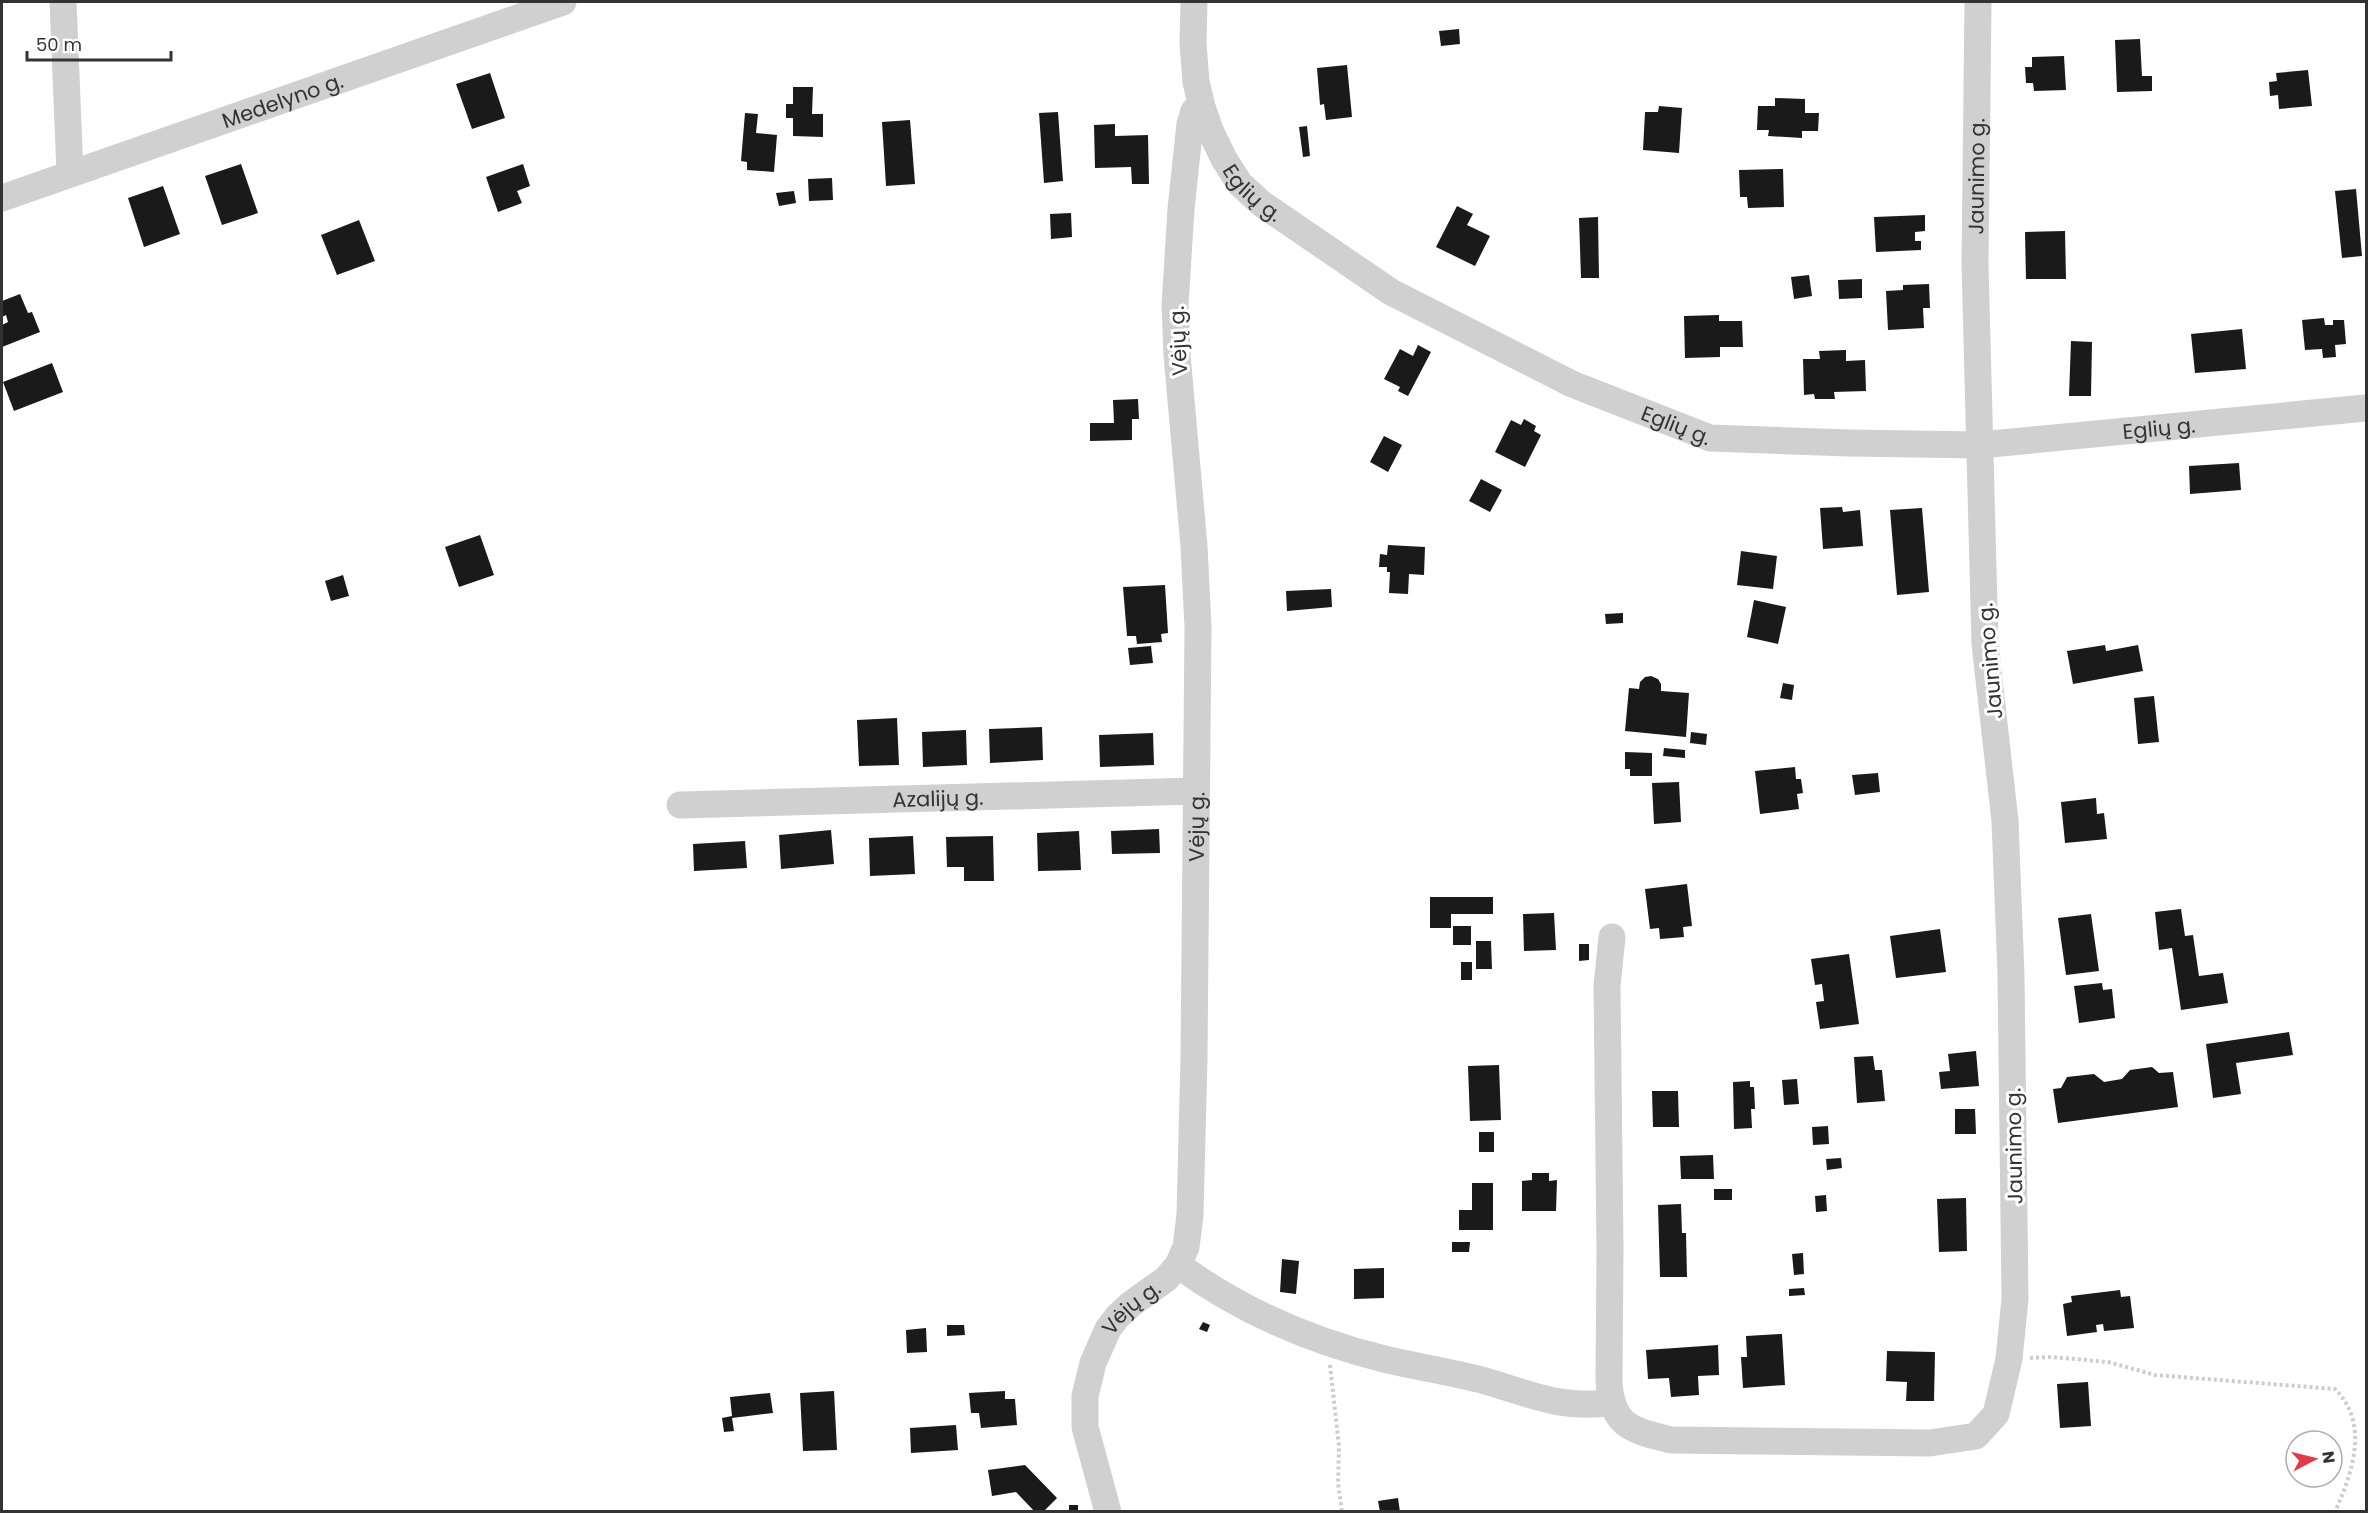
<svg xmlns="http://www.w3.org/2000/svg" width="2368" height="1513" viewBox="0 0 2368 1513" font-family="Poppins,sans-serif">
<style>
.building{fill:#1a1a1a}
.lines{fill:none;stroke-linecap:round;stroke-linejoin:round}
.path{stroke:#cdcdcd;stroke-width:4;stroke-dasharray:3 3;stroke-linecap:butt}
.minor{stroke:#d0d0d0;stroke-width:27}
.labels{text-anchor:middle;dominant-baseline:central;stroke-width:6;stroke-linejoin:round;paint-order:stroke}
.street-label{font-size:21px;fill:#333;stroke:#fff}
</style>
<rect width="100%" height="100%" fill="#fff"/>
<!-- building -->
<g class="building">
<path d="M1459 29 1460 44 1441 46 1439 31Z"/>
<path d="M2140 39 2142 76H2152V91L2117 92 2115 40Z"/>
<path d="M2064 56 2066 90 2034 91 2033 83H2026L2025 67H2032V57Z"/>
<path d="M1347 65 1352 117 1326 120 1324 104 1320 105 1317 68Z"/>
<path d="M2308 70 2312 106 2279 109 2278 95 2270 96 2269 82 2277 81 2276 73Z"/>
<path d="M490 73 505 118 472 129 456 84Z"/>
<path d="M793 87H813L812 114H823V137L793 136V118H786V104H793Z"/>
<path d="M1775 98 1805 99V113H1819L1818 131H1802V138L1768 136 1769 130H1757L1758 106H1775Z"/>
<path d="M1659 106 1682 108 1679 153 1643 150 1645 112H1658Z"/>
<path d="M1058 112 1063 181 1044 183 1039 113Z"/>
<path d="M745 113 758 114 756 133 777 135 774 172 747 170V162L741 161Z"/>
<path d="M910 120 915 184 886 186 882 122Z"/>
<path d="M1115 124V136L1148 135 1149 184H1132L1131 167 1095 168 1094 125Z"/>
<path d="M1307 126 1310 156 1303 157 1299 127Z"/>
<path d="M241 164 258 213 222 225 205 176Z"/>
<path d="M523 164 530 186 517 191 522 203 498 212 486 177Z"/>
<path d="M1783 169 1784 207 1748 208 1747 197H1740L1739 170Z"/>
<path d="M832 178 833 200 809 201 808 179Z"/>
<path d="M163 186 180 234 144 247 128 198Z"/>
<path d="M2356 189 2362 256 2342 258 2335 191Z"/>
<path d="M794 191 796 203 779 206 776 193Z"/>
<path d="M1457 206 1473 214 1467 225 1490 236 1475 266 1436 247Z"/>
<path d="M1071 213 1072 237 1051 239 1050 214Z"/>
<path d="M1925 215V231L1915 232V241H1921V250L1876 252 1874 217Z"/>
<path d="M1598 217 1599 278H1581L1579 218Z"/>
<path d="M359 220 375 261 337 275 321 235Z"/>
<path d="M2065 231 2066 279H2026L2025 232Z"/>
<path d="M1809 275 1812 296 1794 299 1791 277Z"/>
<path d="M1862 279V298L1839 299 1838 280Z"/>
<path d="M1929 284 1930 308H1923L1924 328 1888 330 1886 291 1903 290V285Z"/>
<path d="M20 294 28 313 32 312 40 332 2 347V325L8 322 6 315 2 317V301Z"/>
<path d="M1719 315V321H1742L1743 347H1720V357L1685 358 1684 316Z"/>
<path d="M2324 318 2325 325H2333V320H2344L2346 344 2335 345 2336 357 2323 358 2322 349 2305 350 2302 320Z"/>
<path d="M2242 329 2246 369 2195 373 2191 334Z"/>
<path d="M2071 341 2092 342 2091 396H2069Z"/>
<path d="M1418 345 1431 352 1408 396 1398 391 1400 387 1384 379 1400 349 1413 356Z"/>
<path d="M1846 350V361L1865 360 1866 391 1834 392 1835 399H1815L1814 394 1804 395 1803 359H1820L1819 351Z"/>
<path d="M52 363 63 392 14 411 3 382Z"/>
<path d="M1138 399 1139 419H1132V440L1090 441V423H1114L1113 400Z"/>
<path d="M1524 419 1536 426 1534 431 1541 435 1525 467 1495 452 1511 420 1521 425Z"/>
<path d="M1384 436 1402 445 1388 472 1370 462Z"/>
<path d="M2239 463 2241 490 2190 494 2189 466Z"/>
<path d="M1481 479 1502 490 1490 512 1469 501Z"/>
<path d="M1842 507 1843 512 1860 510 1863 546 1823 549 1820 508Z"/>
<path d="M1922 508 1929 592 1897 595 1890 510Z"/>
<path d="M480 535 494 575 459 587 445 547Z"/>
<path d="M1388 545 1425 547 1424 575 1409 574 1408 594 1389 593 1390 572H1387V567H1379L1380 554 1387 555Z"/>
<path d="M1741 551 1777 556 1773 589 1737 585Z"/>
<path d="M343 575 349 596 331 601 325 581Z"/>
<path d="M1165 585 1168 633 1161 634 1162 642 1137 644 1136 636H1127L1123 587Z"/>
<path d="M1331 589 1332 607 1287 611 1286 591Z"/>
<path d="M1754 600 1786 607 1778 644 1747 637Z"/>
<path d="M1623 613V623L1606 624 1605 614Z"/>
<path d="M2105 645 2106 651 2138 645 2143 671 2073 684 2067 651Z"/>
<path d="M1151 646 1153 663 1130 665 1128 648Z"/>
<path d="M1651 676 1658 679 1661 684V691L1689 693 1686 737 1625 731 1629 688 1639 689 1640 682 1645 677Z"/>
<path d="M1783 683 1794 685 1792 700 1780 698Z"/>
<path d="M2154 696 2159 742 2138 744 2134 698Z"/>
<path d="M897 718 899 765 859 766 857 720Z"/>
<path d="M1042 727 1043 760 990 763 989 729Z"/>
<path d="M966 730 967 765 923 767 922 732Z"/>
<path d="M1691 732 1707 734 1706 745 1690 743Z"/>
<path d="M1153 733 1154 765 1100 767 1099 735Z"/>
<path d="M1664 748 1685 750V758L1663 756Z"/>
<path d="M1625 752 1652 753V776H1630V769H1625Z"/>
<path d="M1795 767 1796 779H1801L1803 793 1797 794 1799 809 1760 814 1755 771Z"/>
<path d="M1878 773 1880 792 1855 795 1852 775Z"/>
<path d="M1679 782 1681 822 1654 824 1652 783Z"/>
<path d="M2096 798 2097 814 2104 813 2107 839 2065 843 2061 802Z"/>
<path d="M1159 829 1160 853 1112 854 1111 831Z"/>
<path d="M831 830 834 864 781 869 779 835Z"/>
<path d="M1079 831 1081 870 1038 871 1037 833Z"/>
<path d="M913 836 915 874 870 876 869 838Z"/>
<path d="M993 836 994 881H964V867H947L946 837Z"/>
<path d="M745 841 747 868 694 871 693 844Z"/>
<path d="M1687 884 1692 926 1683 927 1684 937 1660 939 1659 928 1650 929 1645 889Z"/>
<path d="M1430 897H1493V914H1451V928H1430Z"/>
<path d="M2181 909 2185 936 2193 935 2199 976 2223 973 2228 1003 2181 1010 2172 948 2159 950 2155 912Z"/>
<path d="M1554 913 1556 950 1524 951 1523 914Z"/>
<path d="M2091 914 2099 971 2066 975 2058 918Z"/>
<rect x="1453" y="926" width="18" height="19"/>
<path d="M1940 929 1946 972 1896 978 1890 936Z"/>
<path d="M1476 941H1491L1492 969H1476Z"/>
<path d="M1579 944H1589V960L1579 961Z"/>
<path d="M1849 954 1859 1024 1820 1029 1816 1002 1824 1001 1822 984 1815 985 1811 959Z"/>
<rect x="1461" y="962" width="11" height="18"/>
<path d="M2102 983 2103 990 2112 989 2115 1018 2079 1023 2074 986Z"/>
<path d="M2289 1032 2293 1055 2236 1063 2241 1094 2213 1098 2206 1044Z"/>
<path d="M1976 1051 1979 1086 1941 1089 1939 1072 1950 1071 1948 1054Z"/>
<path d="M1873 1056 1875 1070H1882L1885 1101 1857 1103 1854 1057Z"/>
<path d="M1499 1065 1501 1120 1470 1121 1468 1066Z"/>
<path d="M2152 1067 2159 1073 2173 1072 2178 1107 2058 1123 2053 1089 2061 1088 2067 1077 2094 1074 2104 1082 2122 1079 2130 1070Z"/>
<path d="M1797 1079 1799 1104 1784 1105 1782 1080Z"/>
<path d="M1750 1081V1087H1754L1755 1109H1751L1752 1128 1734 1129 1733 1082Z"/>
<path d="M1652 1091H1678L1679 1127H1653Z"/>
<path d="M1955 1109H1975L1976 1134H1955Z"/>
<path d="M1828 1126 1829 1144 1813 1145 1812 1127Z"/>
<rect x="1479" y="1132" width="15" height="20"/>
<path d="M1713 1155 1714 1179H1681L1680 1156Z"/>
<path d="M1841 1158 1842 1168 1827 1170 1826 1159Z"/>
<path d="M1532 1173H1549V1181L1557 1180 1556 1211H1522V1181L1532 1180Z"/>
<path d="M1472 1183H1493V1230H1459V1210H1472Z"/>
<rect x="1714" y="1189" width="18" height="11"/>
<path d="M1826 1195 1827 1211 1816 1212 1815 1196Z"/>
<path d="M1966 1198 1967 1251 1939 1252 1937 1199Z"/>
<path d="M1681 1204 1682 1233H1686L1687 1277H1660L1658 1205Z"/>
<path d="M1452 1242H1470L1469 1252H1452Z"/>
<path d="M1803 1253 1804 1274 1794 1275 1792 1254Z"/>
<path d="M1282 1259 1299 1261 1296 1294 1280 1292Z"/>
<path d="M1384 1268V1298L1354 1299V1269Z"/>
<path d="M1804 1288 1805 1295 1789 1296V1289Z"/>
<path d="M2120 1290 2121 1297 2130 1296 2134 1328 2104 1331 2103 1324 2096 1325 2097 1332 2067 1336 2063 1304 2072 1302 2071 1296Z"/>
<path d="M1203 1322 1210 1325 1207 1332 1199 1329Z"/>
<path d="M947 1325H964L965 1335 947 1336Z"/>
<path d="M926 1328 927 1352 907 1353 906 1330Z"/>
<path d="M1782 1334 1785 1385 1743 1388 1741 1357H1747L1746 1336Z"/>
<path d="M1718 1345 1719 1375 1698 1376 1699 1395 1671 1397 1669 1378 1648 1379 1646 1350Z"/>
<path d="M1887 1351 1935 1352 1934 1401H1906L1907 1382 1886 1381Z"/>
<path d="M2088 1382 2091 1426 2060 1428 2057 1384Z"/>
<path d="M834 1391 837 1450 803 1451 800 1393Z"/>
<path d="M1005 1391V1399H1015L1017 1425 981 1428 979 1413H971L969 1393Z"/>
<path d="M770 1393 773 1413 732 1418 734 1431 724 1432 722 1418 732 1416 730 1397Z"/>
<path d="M956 1425 958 1450 911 1453 910 1428Z"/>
<path d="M1025 1465 1057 1498 1043 1512H1035L1016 1492 992 1496 988 1470Z"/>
<path d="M1398 1498 1400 1512H1380L1378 1501Z"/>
<rect x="1069" y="1505" width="9" height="7"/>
</g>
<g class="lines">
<!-- path -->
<g class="path">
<path d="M2030 1358 2052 1357 2108 1362 2155 1375 2335 1389C2368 1422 2355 1467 2335 1512"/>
<path d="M1330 1365 1339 1446 1338 1483 1342 1512"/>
</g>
<!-- minor -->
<g class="minor">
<path d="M63 2 70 173"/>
<path id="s1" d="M1194 2 1193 43 1196 82 1202 107 1210 130 1224 159 1240 184 1262 204 1391 292 1572 384 1710 438 1848 443 1980 445 2366 408"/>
<path id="s2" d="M2 198 563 2"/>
<path id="s3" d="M680 805 1196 791"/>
<path id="s4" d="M1612 937 1607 986 1610 1249 1609 1380C1611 1426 1631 1430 1671 1440L1930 1443 1976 1436 1996 1414 2009 1359 2015 1299 2011 975 2005 821 1985 644 1975 264 1978 2"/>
<path d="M1178 1265C1241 1311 1313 1342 1388 1360 1419 1367 1451 1372 1482 1380 1524 1392 1565 1411 1610 1402"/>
<path id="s5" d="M1108 1512 1085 1427V1396L1093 1363 1108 1329 1118 1316 1131 1304 1166 1279 1178 1265 1186 1247 1190 1215 1194 1058 1198 627 1194 546 1177 355 1175 305 1181 209 1190 124 1194 111 1202 107"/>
</g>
</g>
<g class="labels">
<!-- street labels -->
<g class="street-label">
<text stroke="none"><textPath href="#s2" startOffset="297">Medelyno g.</textPath></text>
<text stroke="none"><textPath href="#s4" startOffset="2116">Jaunimo g.</textPath></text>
<text stroke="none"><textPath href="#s1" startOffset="207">Eglių g.</textPath></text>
<text transform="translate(1178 341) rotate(-93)">Vėjų g.</text>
<text stroke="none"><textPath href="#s1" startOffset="693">Eglių g.</textPath></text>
<text stroke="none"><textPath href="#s1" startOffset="1179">Eglių g.</textPath></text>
<text transform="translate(1990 661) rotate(-95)">Jaunimo g.</text>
<text stroke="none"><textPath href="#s3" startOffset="258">Azalijų g.</textPath></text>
<text stroke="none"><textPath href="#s5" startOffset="726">Vėjų g.</textPath></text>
<text transform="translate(2014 1146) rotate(-91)">Jaunimo g.</text>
<text stroke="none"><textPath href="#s5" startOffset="222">Vėjų g.</textPath></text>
</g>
</g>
<!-- border -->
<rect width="2368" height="1513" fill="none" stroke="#333333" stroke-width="6"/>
<!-- north arrow -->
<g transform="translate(2314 1459) rotate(83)"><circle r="28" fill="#ffffff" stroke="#adadad" stroke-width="1.5"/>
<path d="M0-4.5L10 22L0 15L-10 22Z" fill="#e63946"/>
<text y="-9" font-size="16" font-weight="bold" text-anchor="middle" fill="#333333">N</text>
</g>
<!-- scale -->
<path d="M27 51v9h144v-9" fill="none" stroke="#333333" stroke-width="3"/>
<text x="36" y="51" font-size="18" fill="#333333" stroke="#ffffff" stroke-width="4.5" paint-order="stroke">50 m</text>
</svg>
